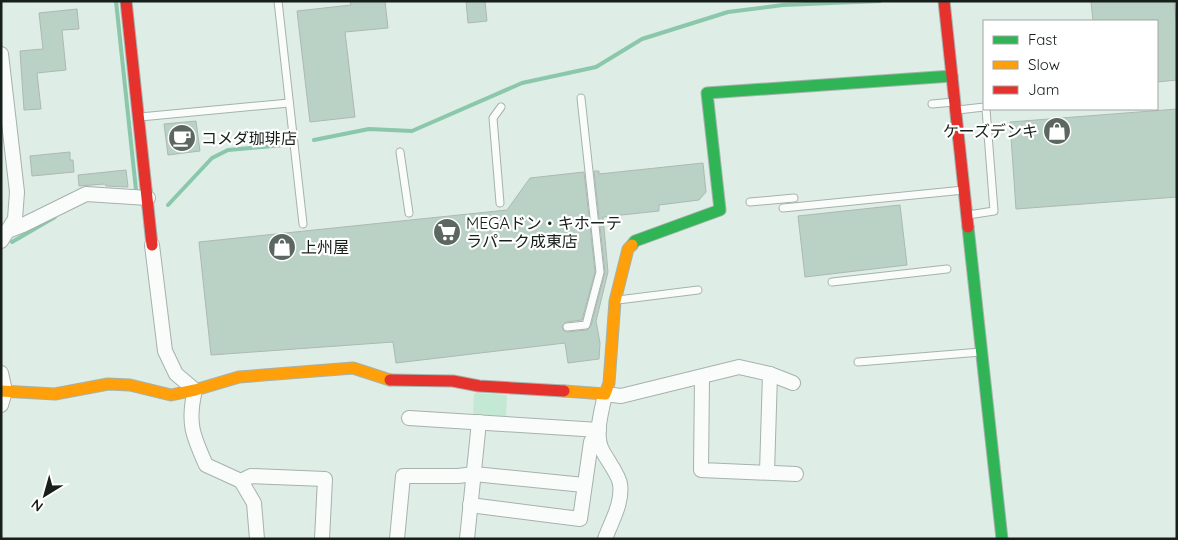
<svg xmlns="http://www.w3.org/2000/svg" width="1178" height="540" viewBox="0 0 1178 540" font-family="Quicksand,'Noto Sans JP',sans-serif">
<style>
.green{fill:#c3e9d5}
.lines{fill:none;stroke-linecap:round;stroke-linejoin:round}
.stream{stroke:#8bc7aa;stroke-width:4}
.building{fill:#bad1c6;stroke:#adb9b2}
.lane-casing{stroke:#a6b2ac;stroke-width:9}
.street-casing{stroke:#a6b2ac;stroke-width:16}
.fast-casing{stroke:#a6b2ac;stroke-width:13}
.slow-casing{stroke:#a6b2ac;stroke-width:13}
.jam-casing{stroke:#a6b2ac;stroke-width:13}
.lane{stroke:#fafcfb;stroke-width:7}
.street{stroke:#fafcfb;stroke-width:14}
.fast{stroke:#30b455;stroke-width:11}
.slow{stroke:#ff9f0a;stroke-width:11}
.jam{stroke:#e5322d;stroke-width:11}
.labels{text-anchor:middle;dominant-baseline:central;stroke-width:4.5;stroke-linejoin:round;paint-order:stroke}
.poi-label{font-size:16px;fill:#161f1a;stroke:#fff;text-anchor:start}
</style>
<rect width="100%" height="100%" fill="#deede5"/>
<!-- green -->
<path class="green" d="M474 393 507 395 506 416 473 414Z"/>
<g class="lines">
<!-- stream -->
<g class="stream">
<path d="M116 1 136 190"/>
<path d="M314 140 369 129 412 131 522 83 596 67 642 39 728 12 783 5 880 1"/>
<path d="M168 205 212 158 228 150 283 145"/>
<path d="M12 242 55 217"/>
</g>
</g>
<!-- building -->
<g class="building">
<path d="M350 1H385L388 28 345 32 355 117 310 122 297 11 351 5Z"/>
<path d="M466 1H485L487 21 468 23Z"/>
<path d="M1091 1H1174L1177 27V80L1157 82V21H1093Z"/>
<path d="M77 9 79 29 62 30 66 70 37 73 41 109 24 110 20 51 43 49 39 13Z"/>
<path d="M1177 109V197L1016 209 1010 122Z"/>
<path d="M196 121 200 151 168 155 164 124Z"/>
<path d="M70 152V160H73L74 172 32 176 30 156Z"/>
<path d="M703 163 706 192 699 200 659 205V211L603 217 608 272 596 321 600 343 599 359 568 363 565 343 396 363 393 342 211 355 199 242 507 210 530 178 584 172 595 272 582 320 566 322 562 327 563 330 567 332 587 330 591 326 605 272 594 171H599V174Z"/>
<path d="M126 170 128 187 106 186 105 184 79 186 78 175Z"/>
<path d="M900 205 907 265 805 277 798 216Z"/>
</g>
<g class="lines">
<!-- lane casing -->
<g class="lane-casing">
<g id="lane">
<path d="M278 1 303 224"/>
<path d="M932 104 954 102"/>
<path d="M958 110 984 107"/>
<path d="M140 117 289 103"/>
<path d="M400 152 409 213"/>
<path d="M750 202 794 198"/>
<path d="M500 203 493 118 501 107"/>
<path d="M783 208 964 190"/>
<path d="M968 215 994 211 986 109"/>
<path d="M832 282 947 269"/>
<path d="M618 300 698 290"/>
<path d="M567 327 586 325 600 272 581 98"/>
<path d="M858 362 981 352"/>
</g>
</g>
<!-- street casing -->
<g class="street-casing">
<g id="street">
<path d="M1 54 17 192 15 219 1 241"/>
<path d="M5 232 23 225 86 194 148 198"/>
<path d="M152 245 165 351 176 374 195 390C187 423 193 436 206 465L241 481 251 476 325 479 322 539"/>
<path d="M1 373 5 391 1 405"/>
<path d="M702 378 701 470 796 474"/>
<path d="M409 418 599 430 591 442 580 519 470 505"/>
<path d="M767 472 770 374"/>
<path d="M241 481 254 503 257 539"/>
<path d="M397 539 403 476H458L474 474 584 485"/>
<path d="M467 539 479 422"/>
<path d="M605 539C611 522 623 503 620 484 619 475 607 460 602 450 594 433 602 411 605 394L621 396 739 367 770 374 793 383"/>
</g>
</g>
<!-- fast casing -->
<g class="fast-casing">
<g id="fast">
<path d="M968 227 1002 539"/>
<path d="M632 245 635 241 720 210 707 93 952 76"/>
</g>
</g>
<!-- slow casing -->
<g class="slow-casing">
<g id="slow">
<path d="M1 391 55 394 108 384 130 385 171 395 195 390 239 377 353 368 390 380"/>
<path d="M564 391 605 394 609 383 615 301 628 249 632 245"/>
</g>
</g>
<!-- jam casing -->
<g class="jam-casing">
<g id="jam">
<path d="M126 1 152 245"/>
<path d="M944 1 968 227"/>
<path d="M390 380 453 381 479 386 564 391"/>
</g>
</g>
<!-- lane -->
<use href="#lane" class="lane"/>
<!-- street -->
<use href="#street" class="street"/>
<!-- fast -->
<use href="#fast" class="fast"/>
<!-- slow -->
<use href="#slow" class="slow"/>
<!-- jam -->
<use href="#jam" class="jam"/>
</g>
<!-- icons -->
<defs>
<g id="shop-disc" transform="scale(1.4375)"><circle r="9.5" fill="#5c6761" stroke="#fff"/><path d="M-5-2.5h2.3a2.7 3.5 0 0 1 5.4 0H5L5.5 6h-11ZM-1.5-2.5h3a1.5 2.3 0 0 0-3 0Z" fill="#fff"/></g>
<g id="cafe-disc" transform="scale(1.4375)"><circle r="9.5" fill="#5c6761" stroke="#fff"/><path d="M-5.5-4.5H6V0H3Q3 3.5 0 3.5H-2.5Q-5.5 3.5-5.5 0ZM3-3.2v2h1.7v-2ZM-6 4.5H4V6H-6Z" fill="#fff"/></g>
<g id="supermarket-disc" transform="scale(1.4375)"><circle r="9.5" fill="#5c6761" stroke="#fff"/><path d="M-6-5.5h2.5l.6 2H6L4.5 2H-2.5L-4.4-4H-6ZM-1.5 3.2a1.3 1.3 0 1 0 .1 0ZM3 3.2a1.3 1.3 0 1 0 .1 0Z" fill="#fff"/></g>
</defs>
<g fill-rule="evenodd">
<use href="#shop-disc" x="1057" y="131"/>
<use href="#cafe-disc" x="182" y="138"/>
<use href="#supermarket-disc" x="447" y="232"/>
<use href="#shop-disc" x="282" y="247"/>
</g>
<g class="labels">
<!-- poi labels -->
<g class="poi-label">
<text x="1038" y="131" text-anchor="end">ケーズデンキ</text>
<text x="201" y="138">コメダ珈琲店</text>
<text x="466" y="223">MEGAドン・キホーテ<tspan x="466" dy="18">ラパーク成東店</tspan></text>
<text x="301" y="247">上州屋</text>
</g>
</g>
<!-- border -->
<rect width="1178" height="540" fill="none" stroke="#161f1a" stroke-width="5"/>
<!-- legend -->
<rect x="983" y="20" width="175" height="90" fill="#ffffff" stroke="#a2a5a3"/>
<rect x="993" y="36" width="25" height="8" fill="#30b455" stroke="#a2a5a3"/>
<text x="1028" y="45" font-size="15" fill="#161f1a">Fast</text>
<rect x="993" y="61" width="25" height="8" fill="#ff9f0a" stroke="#a2a5a3"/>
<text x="1028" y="70" font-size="15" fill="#161f1a">Slow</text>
<rect x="993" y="86" width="25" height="8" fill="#e5322d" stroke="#a2a5a3"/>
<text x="1028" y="95" font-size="15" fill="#161f1a">Jam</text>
<!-- north arrow -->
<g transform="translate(45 495) rotate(217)" stroke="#ffffff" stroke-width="4" paint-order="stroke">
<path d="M0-4L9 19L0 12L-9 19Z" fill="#161f1a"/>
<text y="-8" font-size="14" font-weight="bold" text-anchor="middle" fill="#161f1a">N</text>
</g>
</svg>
